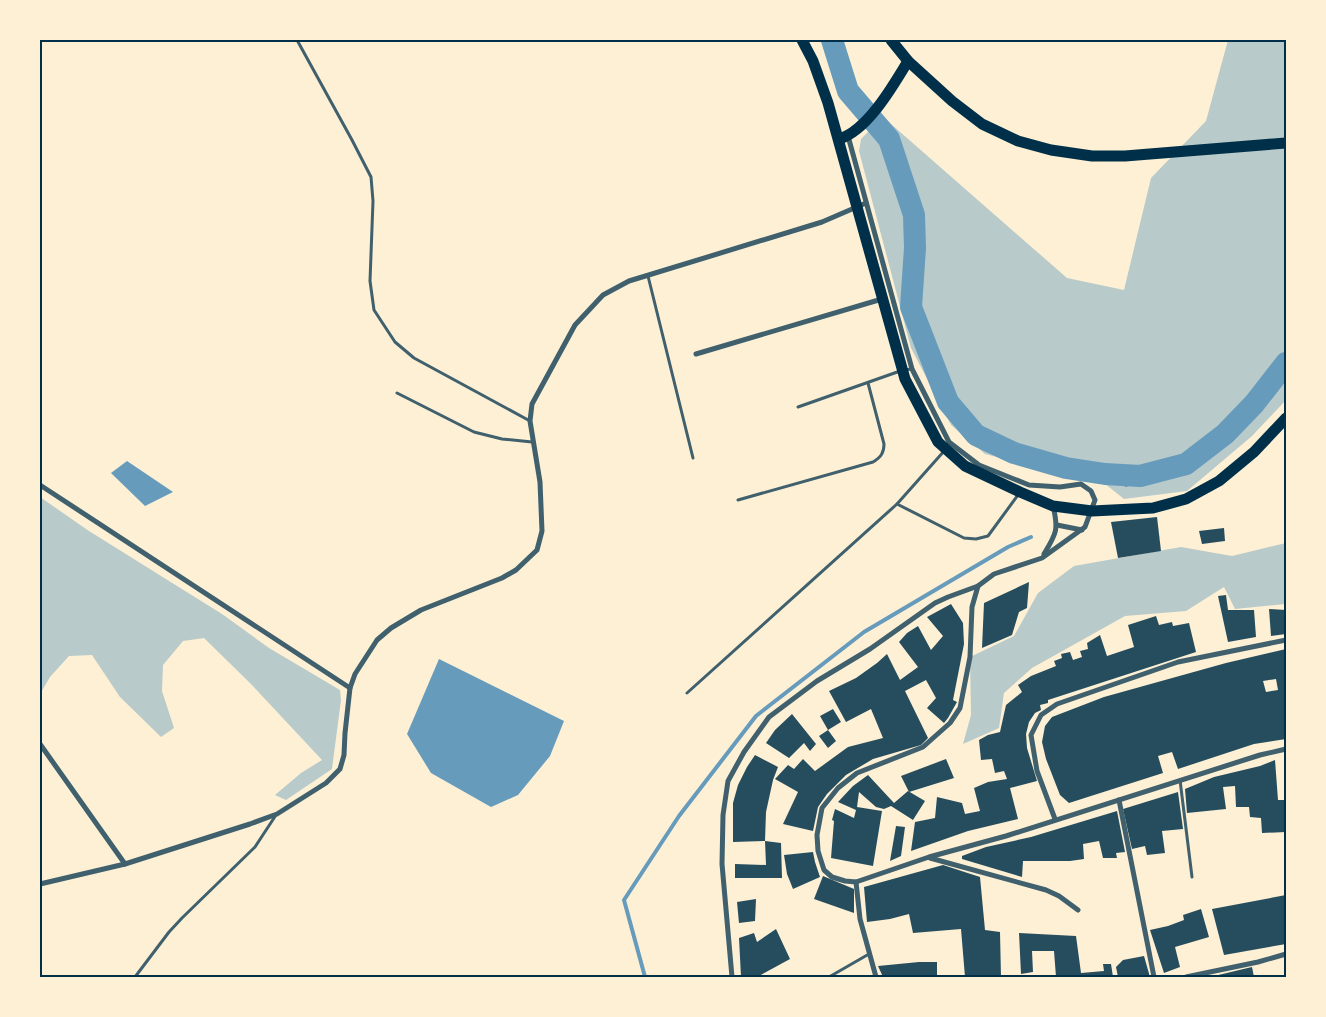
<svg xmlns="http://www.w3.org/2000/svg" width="1326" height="1017" viewBox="0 0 1326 1017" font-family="Manrope,sans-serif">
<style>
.green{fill:#b9caca}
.water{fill:#669bbc}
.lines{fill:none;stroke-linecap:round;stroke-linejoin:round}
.stream{stroke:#669bbc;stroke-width:4}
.river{stroke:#669bbc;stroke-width:22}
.building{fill:#264d5e;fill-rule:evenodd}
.service{stroke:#3f606c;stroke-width:3}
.minor{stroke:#3f606c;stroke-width:5}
.primary{stroke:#003049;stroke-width:11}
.neatline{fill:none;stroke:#003049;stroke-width:2}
</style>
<rect width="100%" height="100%" fill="#fdf0d5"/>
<!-- green -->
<g class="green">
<path d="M1228 40H1286V400L1252 436 1187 491 1124 499 1104 483 985 454 951 425 911 348 859 151 861 139 883 117 1067 278 1124 290 1151 178 1206 121Z"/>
<path d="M40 497 89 531 222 614 269 648 340 690 341 700 332 769 286 800 275 795 301 773 322 760 251 684 204 638 183 641 163 665 162 691 174 728 161 737 120 697 92 655 69 656 50 677 40 694Z"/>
<path d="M1286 543V604L1235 609 1224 587 1186 611 1125 616 1032 668 1004 693 999 728 963 744 971 715 970 657 1014 636 1038 593 1074 566 1181 547 1232 556Z"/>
</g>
<!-- water -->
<g class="water">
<path d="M127 461 173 492 145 506 111 473Z"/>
<path d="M439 659 564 721 550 756 518 795 491 807 431 773 407 734Z"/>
</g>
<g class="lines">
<!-- stream -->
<g class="stream">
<path d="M1126 485 1140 476"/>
<path d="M645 977 624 900 679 816 756 716 864 632 1008 547 1031 537"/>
</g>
<!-- river -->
<path class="river" d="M832 40 848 91 889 139 914 215 915 248 911 307 948 402 976 435 1014 453 1066 468 1105 474 1140 476 1186 464 1225 434 1254 404 1286 363"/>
</g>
<!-- building -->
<g class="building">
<path d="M1157 517 1161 551 1118 558 1111 522Z"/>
<path d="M1224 528 1225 541 1202 544 1199 531Z"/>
<path d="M1029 582 1027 608 1019 612 1012 635 982 648 984 603Z"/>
<path d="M1226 595 1228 610H1254L1256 637 1228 642 1218 596Z"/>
<path d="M951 604 963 623 964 644 953 700 957 702 948 718 944 723 927 708 936 698 926 680 905 691 928 738 921 745 873 759 846 775 827 794 818 807 813 831 783 824 798 792 775 779 788 765 794 769 803 759 815 771 848 747 883 738 871 709 846 722 829 691 856 678 877 663 887 654 900 680 918 667 899 642 907 633 918 626 931 650 943 636 927 617Z"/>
<path d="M1269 609 1286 610V634L1271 636Z"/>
<path d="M1156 616 1159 625 1172 622 1173 626 1189 623 1196 652 1048 700V703L1040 705 1041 710 1035 713 1029 722 1026 734 1027 748 1037 781 1010 788 1018 819 968 831 911 851 915 822 935 818 937 797 962 803 965 814 980 811 974 788 988 782 1007 779 1004 771 995 773 992 759 981 760 979 740 988 735 1000 732 1006 705 1022 692 1018 685 1031 676 1056 666 1054 661 1062 658 1061 654 1070 652 1073 660 1082 657 1080 651 1088 649 1087 643 1100 635 1107 656 1134 647 1128 625Z"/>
<path d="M1286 649V739L1254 744 1178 769 1172 752 1158 756 1163 773 1069 803 1060 795 1046 759 1042 742 1045 726 1052 717 1104 697 1226 663ZM1276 679 1278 690 1266 692 1263 681Z"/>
<path d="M833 709 841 722 828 730 836 741 828 748 819 736 828 730 820 716Z"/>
<path d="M792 714 816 744 810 751 804 743 789 758 766 743 775 730Z"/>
<path d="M755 755 778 767 773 780 766 812 765 841 733 842V803L738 785 747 767Z"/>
<path d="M946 759 954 778 909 792 901 776Z"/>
<path d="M1275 760 1278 800H1286V832L1262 833 1261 818 1250 817 1249 807H1236L1235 786 1223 787 1226 809 1187 813 1185 789 1214 777 1260 766Z"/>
<path d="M868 775 894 803 908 791 925 801 913 820 891 806 884 809 876 807 859 792 857 807 882 811 873 866 831 858 834 821 832 820 835 809 854 818 856 810 838 802 853 786Z"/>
<path d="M1178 792 1183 829 1162 831 1165 853 1147 855 1145 846 1132 849 1123 809Z"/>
<path d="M1117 811 1125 852 1116 853 1117 858H1103L1099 841 1083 844 1084 859 1070 861H1023L1022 877 962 859V856L986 847 1031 837Z"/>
<path d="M896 826 905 827 901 856 890 861Z"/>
<path d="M765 841 781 843 782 878H735V864L766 865Z"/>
<path d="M813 852 815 862 820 877 793 889 787 874 784 855Z"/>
<path d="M943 865 980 877 985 930 1000 932 1001 977H965L961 929 913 933 909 914 890 919 867 922 864 887Z"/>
<path d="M823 876 854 889V913L814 899Z"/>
<path d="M1286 895V944L1224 955 1212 909Z"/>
<path d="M756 899 755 921 739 923 737 902Z"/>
<path d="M1201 909 1209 937 1175 947 1180 967 1164 973 1150 930 1168 926 1184 920 1183 915Z"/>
<path d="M776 929 790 959 757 977H741L739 938 754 933 757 942Z"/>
<path d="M1019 933 1076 936 1081 973 1104 971 1103 964H1111L1113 977H1056L1054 951H1032L1033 972 1021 974Z"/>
<path d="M1144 956 1150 977H1118L1116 967 1123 960Z"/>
<path d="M919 962H937V977H883L878 966Z"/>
<path d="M1252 967 1254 977H1214V976Z"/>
</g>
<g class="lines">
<!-- service -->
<g class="service">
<path d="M297 40 352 140 371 177 373 201 370 281 374 310 395 342 414 358 530 421"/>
<path d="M648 276 693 458"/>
<path d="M397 393 474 432 502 439 532 442"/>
<path d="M798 407 903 370 912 369"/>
<path d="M738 500 873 462C881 457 884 453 884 444L868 383"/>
<path d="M897 504 964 538 976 539 988 536 1018 495"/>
<path d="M687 693 897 504 945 450"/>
<path d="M1180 780 1192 877"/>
<path d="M135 977 169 932 182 918 255 847 276 815"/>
<path d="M829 977 869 954"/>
</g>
<!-- minor -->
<g class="minor">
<path d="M696 354 882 299"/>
<path d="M40 485 350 688"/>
<path d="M1057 525 1082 530"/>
<path d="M1044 554C1056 534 1059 530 1053 506"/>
<path d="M978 586 972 607 970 657 960 708 950 723 923 747 857 773 838 788 822 808 817 835 818 851 824 870 832 877 845 881 856 882 929 857 1006 836 1260 755 1286 749"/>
<path d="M40 744 125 864"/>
<path d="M1119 800 1154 977"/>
<path d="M1055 819 1037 771 1031 735 1041 715 1057 704 1178 662 1286 640"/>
<path d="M930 858 1046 890 1059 896 1078 910"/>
<path d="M856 882 860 919 876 977"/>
<path d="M40 884 125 864 250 824 277 814 326 783 340 769 344 755 345 733 350 688 355 674 377 640 391 628 421 610 502 578 516 570 537 550 542 531 540 482 530 421 532 404 575 325 603 295 629 281 822 222 866 203"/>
<path d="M732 977 722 864 723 815 728 781 744 752 769 717 817 681 870 649 935 603 948 597 978 586 994 574 1042 558 1085 527 1095 500 1091 491 1081 484 1060 487 1029 485 979 465 949 442 912 369 848 136"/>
<path d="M1186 977 1258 962 1286 954"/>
</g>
<!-- primary -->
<g class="primary">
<path d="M802 40 813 61 828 103 905 379 938 442 965 466 1020 492 1053 506 1092 511 1153 508 1186 499 1219 481 1254 452 1286 418"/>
<path d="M891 40 908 61 952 101 982 124 1018 141 1051 150 1092 156H1125L1286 143"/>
<path d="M839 139C867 131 893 86 908 61"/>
</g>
</g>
<!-- border -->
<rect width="1326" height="1017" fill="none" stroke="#fdf0d5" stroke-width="82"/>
<rect x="41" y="41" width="1244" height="935" class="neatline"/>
</svg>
